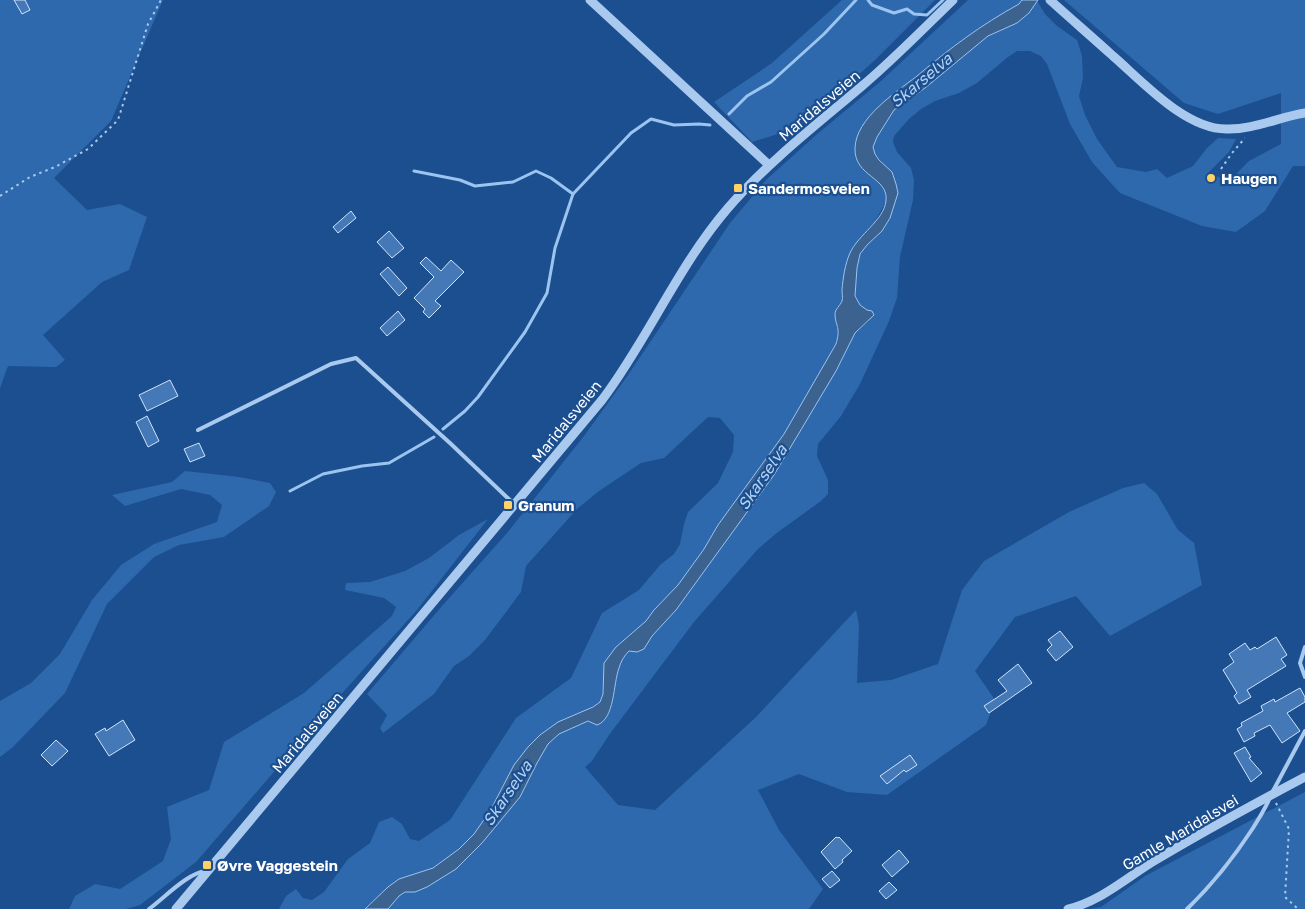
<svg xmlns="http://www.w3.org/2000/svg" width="1305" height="909" viewBox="0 0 1305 909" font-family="'Golos Text',sans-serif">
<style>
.green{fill:#2e69ad}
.water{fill:#3c6290;stroke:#9cc4f0}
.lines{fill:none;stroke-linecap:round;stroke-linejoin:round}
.stream{stroke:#9cc4f0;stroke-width:3}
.building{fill:#4478b7;stroke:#cfe3fa}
.path{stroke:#a9c9ee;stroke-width:2;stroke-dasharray:2.5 4;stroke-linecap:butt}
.service{stroke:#a9c9ee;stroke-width:4}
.tertiary{stroke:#a9c9ee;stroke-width:9}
.poi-dot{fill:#ffd166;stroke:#1b4f8f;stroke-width:2}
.labels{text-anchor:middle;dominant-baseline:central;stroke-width:4.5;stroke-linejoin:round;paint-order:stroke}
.street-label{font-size:15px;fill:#fff;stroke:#1b4f8f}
.poi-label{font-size:15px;font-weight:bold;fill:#fff;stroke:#1b4f8f;text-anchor:start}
.water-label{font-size:16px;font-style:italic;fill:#b5d3f5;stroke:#1b4f8f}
</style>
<rect width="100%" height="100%" fill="#1b4f8f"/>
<!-- green -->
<g class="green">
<path d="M0 0H163L111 121 54 178 87 210 120 204 147 217 129 270 102 282 43 335 65 360 56 367 8 366 0 388Z"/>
<path d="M842 0H935L875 60 800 127 752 142 714 102 772 63Z"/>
<path d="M968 0H1022L1019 4C964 34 918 74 871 115L875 179 882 186 886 194V202L874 223 860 238 842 289V302L836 309 835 316 838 334 836 344 784 434 718 525 704 549 678 585 654 610 646 621 616 647 604 681 603 694 600 702 528 747 514 765 490 811 474 834 459 849 433 868 399 879 368 905 365 909H279L286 896 296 889 303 898 312 900 324 892 348 859 370 843 379 822 392 817 402 824 410 839 419 841 450 820 516 718 571 678 602 613 639 590 660 565 674 554 680 544 684 524 688 512 718 483 733 452 734 435 720 418 708 417 664 458 641 463 599 491 577 509 526 566 521 592 485 640 469 656 454 666 434 694 383 733 380 728 387 715 367 694 442 606 507 533 584 436 626 378 730 223 766 180 816 135 881 81Z"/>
<path d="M1064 0H1305V166H1293L1265 211 1236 232 1202 226 1120 193 1092 162 1070 124 1047 64 1041 56 1030 51H1017L1008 57 977 83 959 93 935 101 921 109 909 119 894 136 893 142 897 152 911 168 914 180 913 200 900 257 897 298 889 321 860 384 841 416 818 444 817 456 828 480V494L821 501 778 532 758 549 694 622 609 735 592 761 585 767 618 805 655 810 755 718 856 610 859 625 857 683 891 680 938 664 962 590 984 561 1069 512 1123 488 1144 483 1157 494 1178 530 1194 543 1202 585 1110 636 1076 596 1015 617 975 671 995 700 986 725 887 795 847 792 799 774 758 790 779 830 823 889 809 909H388L399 896 405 892H415L427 887 456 869 482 843 520 797 537 763 548 744 559 734 588 721 597 725C615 719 613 684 619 668 621 661 624 656 629 651L644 649 652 636 676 610 774 475 836 371 855 333 869 321 867 310 860 305 855 296 857 268 860 254 867 245 882 231 890 218 885 166 875 154 873 147 877 137 894 110 988 36 1017 23 1029 13 1037 1 1045 14 1057 26 1077 40 1082 56 1083 78 1079 96 1085 115 1097 139 1117 167 1146 172 1157 169 1167 178 1193 166 1207 148 1218 138 1236 139 1229 152 1208 173 1229 181 1249 161 1281 144V93L1218 114 1184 103Z"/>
<path d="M185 471 239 477 270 483 276 492 269 506 224 537 179 545 154 557 107 604 65 693 13 747 0 757V701L31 683 60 654 92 600 121 565 154 544 217 522 222 505 210 495 181 489 125 506 112 495 172 482Z"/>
<path d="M488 519 417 610 336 700 196 862 140 905 126 909H69L75 896 95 884 120 889 163 861 171 839 167 807 209 790 224 742 304 693 392 616 396 607 384 598 345 590 346 583 370 582 405 571 429 558 459 535Z"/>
<path d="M1305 792V909H1090L1101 907 1145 876Z"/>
</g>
<!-- water -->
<path class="water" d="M1022 0H1038L1029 13 1017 23 988 36 925 88 894 110 877 137 873 147 875 154 879 160 892 172 896 184 898 193 890 218 882 231 867 245 860 254 857 268 855 296 860 305 867 310 872 311 874 315 855 333 836 371 774 475 676 610 652 636 644 649 637 652 629 651C624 656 621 661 619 668 613 684 615 719 597 725L588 721 559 734 548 744 537 763 520 797 482 843 456 869 427 887 415 892H405L399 896 388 909H365L388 887 399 879 433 868 459 849 474 834 490 811 514 765 528 747 540 735 558 722 593 707 600 702 603 694 604 663 616 647 646 621 654 610 678 585 704 549 718 525 784 434 836 344C838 337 839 332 837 325 836 322 835 318 835 314 835 309 840 306 842 301 843 298 842 294 842 290 843 278 845 264 850 253 858 235 884 220 886 201 889 177 854 177 855 148 856 118 895 93 917 76 950 48 981 25 1019 4Z"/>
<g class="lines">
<!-- stream -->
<g class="stream">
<path d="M868 0 872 5 894 13 907 9 914 14 927 15 943 0"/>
<path d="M729 114 747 96 771 82 824 34 856 0"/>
<path d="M414 171 460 180 475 186 513 182 536 171 551 178 573 194"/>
<path d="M443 429 465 411 478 397 525 332 547 293 555 248 573 194 631 133 651 119 674 125 699 124 710 125"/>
<path d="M290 491 323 474 362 466 389 463 434 437"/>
</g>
</g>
<!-- building -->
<g class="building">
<path d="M14 0H25L30 10 22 14Z"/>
<path d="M351 211 356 218 338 233 333 227Z"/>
<path d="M389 231 404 248 392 258 377 242Z"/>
<path d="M426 257 441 271 451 260 464 272 435 301 441 306 429 318 423 312 425 309 414 298 434 277 420 263Z"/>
<path d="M388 267 407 288 399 296 380 274Z"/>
<path d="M398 311 405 320 387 336 380 328Z"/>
<path d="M170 380 178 396 147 411 139 395Z"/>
<path d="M147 416 159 441 148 447 136 422Z"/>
<path d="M199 443 205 456 190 462 184 449Z"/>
<path d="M1060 631 1073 647 1056 661 1047 650 1052 645 1048 640Z"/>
<path d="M1276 637 1287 655 1281 659 1286 666 1247 690 1251 697 1239 704 1234 696 1237 693 1223 670 1234 662 1229 654 1245 643 1250 650 1255 647 1257 649Z"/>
<path d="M1018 664 1032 683 989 713 984 706 1007 691 998 680Z"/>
<path d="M1300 688 1305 697V702L1287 713 1300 731 1282 743 1270 725 1254 733 1255 736 1244 742 1237 729 1242 726 1241 723 1263 711 1261 706 1274 699 1275 702Z"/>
<path d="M123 720 135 740 109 756 95 734 105 728 106 731Z"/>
<path d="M56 740 68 751 52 766 41 755Z"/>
<path d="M1245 747 1251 757 1249 758 1262 773 1251 782 1234 753Z"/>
<path d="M910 755 917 765 906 772 904 770 887 784 880 776Z"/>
<path d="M836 837 838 838 839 837 852 851 842 860 843 862 835 869 821 852Z"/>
<path d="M899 850 909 862 892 877 882 865Z"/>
<path d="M832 871 840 880 830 888 822 879Z"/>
<path d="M889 882 897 890 886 899 879 891Z"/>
</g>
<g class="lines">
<!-- path -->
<g class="path">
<path d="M1221 169 1232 153 1245 138"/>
<path d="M0 196 30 177 55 167 88 149 118 120 148 24 161 0"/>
<path d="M1276 803 1289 829 1285 897 1298 909"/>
</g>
<!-- service -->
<g class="service">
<path d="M198 430 331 364 356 358 451 444 515 505"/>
<path d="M1305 647 1300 663 1305 677"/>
<path d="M1273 791 1305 731"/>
<path d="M149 909C164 898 189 872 206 871"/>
<path d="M1187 909C1212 885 1234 857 1253 828 1259 818 1266 808 1270 797"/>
</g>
<!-- tertiary -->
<g class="tertiary">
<path d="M590 0 769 165"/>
<path d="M1050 0C1071 19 1092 37 1113 56 1142 81 1185 129 1226 129 1253 130 1279 117 1305 113"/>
<path d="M176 909 602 400C648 339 678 266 728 208 768 162 816 125 862 86 894 59 923 29 953 0"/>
<path d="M1068 909C1101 901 1126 878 1154 861 1204 831 1254 804 1305 777"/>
</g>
</g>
<!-- markers -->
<g class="poi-dot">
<circle cx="1211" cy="178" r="5"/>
<rect x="733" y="183" width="10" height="10" rx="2.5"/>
<rect x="503" y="500" width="10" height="10" rx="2.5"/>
<rect x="202" y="860" width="10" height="10" rx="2.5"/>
</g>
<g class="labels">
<!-- street labels -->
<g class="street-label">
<text transform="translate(819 105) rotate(-40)">Maridalsveien</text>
<text transform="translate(566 421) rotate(-51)">Maridalsveien</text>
<text transform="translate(307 732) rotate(-50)">Maridalsveien</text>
<text transform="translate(1180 832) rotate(-31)">Gamle Maridalsvei</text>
</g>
<!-- poi labels -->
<g class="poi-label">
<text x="1221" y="178">Haugen</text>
<text x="748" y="188">Sandermosveien</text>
<text x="518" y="505">Granum</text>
<text x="217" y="865">Øvre Vaggestein</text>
</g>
<!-- water labels -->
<g class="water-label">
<text transform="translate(921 80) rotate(-40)">Skarselva</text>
<text transform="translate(762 477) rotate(-56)">Skarselva</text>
<text transform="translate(507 793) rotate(-56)">Skarselva</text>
</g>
</g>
</svg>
